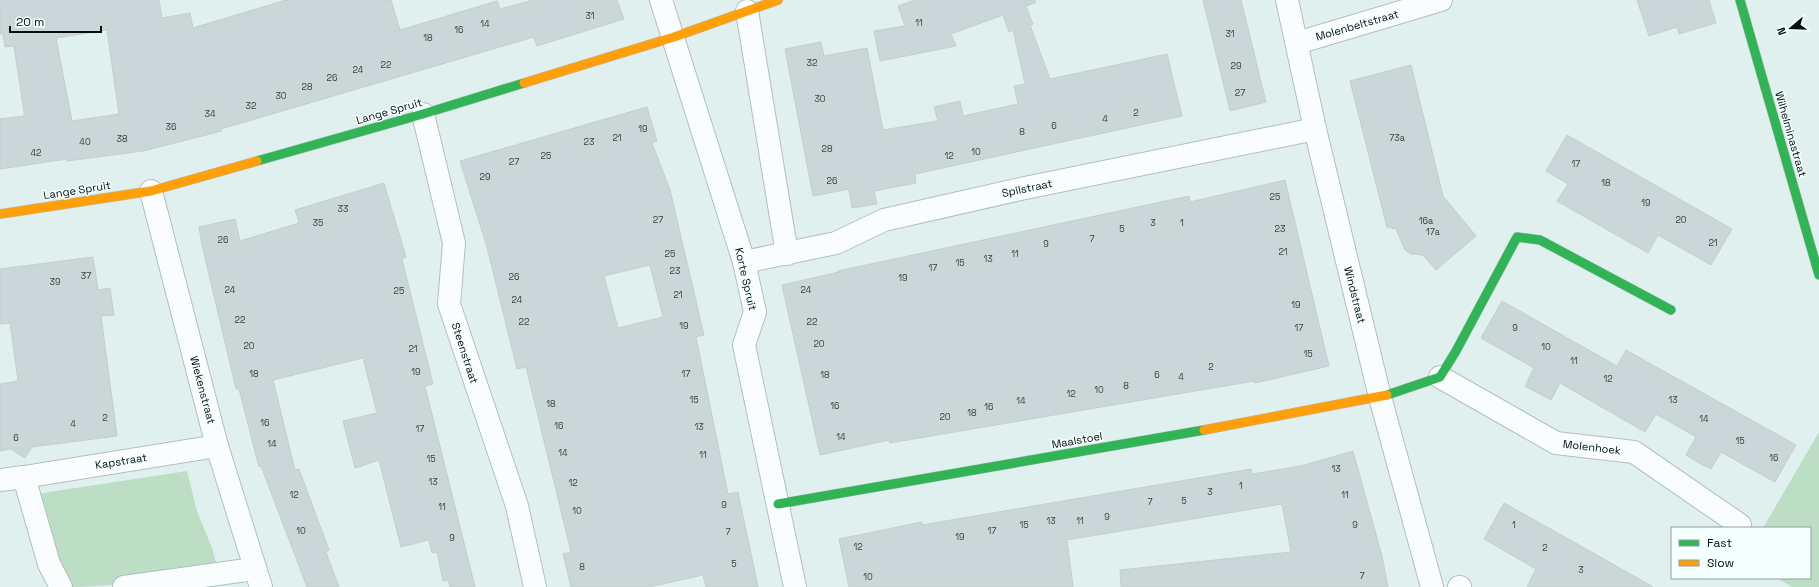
<svg xmlns="http://www.w3.org/2000/svg" width="1819" height="587" viewBox="0 0 1819 587" font-family="'Space Grotesk',sans-serif">
<style>
.green{fill:#bbdec5}
.building{fill:#cbd6d8;stroke:#c2cecf;fill-rule:evenodd}
.lines{fill:none;stroke-linecap:round;stroke-linejoin:round}
.street-casing{stroke:#b2bfbf;stroke-width:24}
.fast-casing{stroke:#b2bfbf;stroke-width:10}
.slow-casing{stroke:#b2bfbf;stroke-width:10}
.street{stroke:#fafdfd;stroke-width:22}
.fast{stroke:#30b455;stroke-width:9}
.slow{stroke:#ff9f0a;stroke-width:9}
.labels{text-anchor:middle;dominant-baseline:central;stroke-width:3;stroke-linejoin:round;paint-order:stroke}
.number-label{font-size:9px;fill:#3a4243}
.street-label{font-size:11px;fill:#050d0d;stroke:#f4ffff}
</style>
<rect width="100%" height="100%" fill="#e0f0ef"/>
<!-- green -->
<g class="green">
<path d="M1819 432V587H1792L1777 578H1810V528H1763Z"/>
<path d="M187 471 197 511 212 548 217 566C168 579 115 587 65 587L30 495Z"/>
</g>
<!-- building -->
<g class="building">
<path d="M0 0H159L162 18 190 13 193 28 286 0H391L400 30 497 1 500 9 533 0H617L624 19 537 46 534 37 221 129 222 131 143 151 67 161V159L0 169V119L24 116V112L14 46 5 47 3 34H0ZM107 30 119 114 72 121 56 38Z"/>
<path d="M915 0H1035V3L1026 6 1033 24 1030 25 1050 79 1167 54 1182 116 915 174 916 183 874 191 877 204 852 208 849 189 813 196 785 49 821 42 824 56 867 48 883 130 938 121 934 107 960 101 963 116 1018 104 1014 86 1025 84 1013 30 1009 32 1003 15 951 34 956 46 880 61 874 31 905 26 898 6Z"/>
<path d="M1203 0H1241L1266 102 1230 111Z"/>
<path d="M1637 0H1709L1716 23 1679 34 1677 27 1649 36Z"/>
<path d="M1411 65 1443 196 1476 236 1436 270 1423 255 1411 254 1405 250 1396 229 1387 227 1350 81Z"/>
<path d="M647 107 657 141 652 143 670 190 704 335 696 337 728 494 738 492 758 587H706L703 575 649 587H571L563 554 571 552 526 367 517 369 487 247 460 161ZM650 265 663 317 618 328 604 276Z"/>
<path d="M1567 135 1732 229 1711 265 1658 235 1648 253 1557 201 1568 184 1546 171Z"/>
<path d="M1285 180 1329 366 1255 383 1254 381 890 443 889 440 820 455 782 285 839 272 838 271 1189 196 1190 202Z"/>
<path d="M384 183 406 257 402 259 433 384 425 386 475 587H450L448 580 443 581 437 552 432 553 429 540 401 547 379 460 355 468 343 421 377 413 363 358 273 380 295 470 299 469 329 550 326 552 339 587H307L261 466 259 467 239 389H236L202 245 199 227 235 219 240 241 299 223 295 210Z"/>
<path d="M93 257 98 290 110 288 114 315 101 316 117 436 32 447 25 458 10 449 0 451V384L18 381 10 323 0 324V269Z"/>
<path d="M1502 301 1617 366 1626 350 1796 445 1775 482 1721 452 1711 469 1699 463 1686 455 1696 437 1656 414 1645 432 1560 383 1551 400 1525 386 1534 368 1481 338Z"/>
<path d="M1353 451 1382 556 1388 587H1121L1120 570 1291 552 1282 504 1067 540 1073 587H849L839 539 922 522V525L1251 469 1252 474 1301 466Z"/>
<path d="M1504 503 1604 559 1653 587H1527L1536 569 1484 539Z"/>
</g>
<g class="lines">
<!-- street casing -->
<g class="street-casing">
<g id="street">
<path d="M661 0 744 262 755 312 744 345 795 587"/>
<path d="M1287 0 1315 129 1380 397 1432 587"/>
<path d="M747 11 787 254"/>
<path d="M1297 43 1441 0"/>
<path d="M423 114 454 243 449 304 517 506 535 587"/>
<path d="M151 191 217 446 261 587"/>
<path d="M744 262 836 243 884 220 1025 188 1315 129"/>
<path d="M1440 377 1556 443 1634 452 1740 525"/>
<path d="M0 480 24 477"/>
<path d="M61 587 49 564 24 477 217 446"/>
<path d="M124 587 254 569"/>
<path d="M1459 587H1460"/>
</g>
</g>
<!-- fast casing -->
<g class="fast-casing">
<g id="fast">
<path d="M1740 0 1819 275"/>
<path d="M257 161 423 114 524 83"/>
<path d="M1387 395 1440 377 1456 351 1517 237 1540 240 1671 310"/>
<path d="M778 504 1204 430"/>
</g>
</g>
<!-- slow casing -->
<g class="slow-casing">
<g id="slow">
<path d="M524 83 674 37 778 0"/>
<path d="M0 214 151 191 257 161"/>
<path d="M1204 430 1387 395"/>
</g>
</g>
<!-- street -->
<use href="#street" class="street"/>
<!-- fast -->
<use href="#fast" class="fast"/>
<!-- slow -->
<use href="#slow" class="slow"/>
</g>
<g class="labels">
<!-- number labels -->
<g class="number-label">
<text x="590" y="16">31</text>
<text x="919" y="23">11</text>
<text x="485" y="24">14</text>
<text x="459" y="30">16</text>
<text x="1230" y="34">31</text>
<text x="428" y="38">18</text>
<text x="812" y="63">32</text>
<text x="386" y="65">22</text>
<text x="1236" y="66">29</text>
<text x="358" y="70">24</text>
<text x="332" y="78">26</text>
<text x="307" y="87">28</text>
<text x="1240" y="93">27</text>
<text x="281" y="96">30</text>
<text x="820" y="99">30</text>
<text x="251" y="106">32</text>
<text x="1136" y="113">2</text>
<text x="210" y="114">34</text>
<text x="1105" y="119">4</text>
<text x="1054" y="126">6</text>
<text x="171" y="127">36</text>
<text x="643" y="129">19</text>
<text x="1022" y="132">8</text>
<text x="617" y="138">21</text>
<text x="1397" y="138">73a</text>
<text x="122" y="139">38</text>
<text x="85" y="142">40</text>
<text x="589" y="142">23</text>
<text x="827" y="149">28</text>
<text x="976" y="152">10</text>
<text x="36" y="153">42</text>
<text x="546" y="156">25</text>
<text x="949" y="156">12</text>
<text x="514" y="162">27</text>
<text x="1576" y="164">17</text>
<text x="485" y="177">29</text>
<text x="832" y="181">26</text>
<text x="1606" y="183">18</text>
<text x="1275" y="197">25</text>
<text x="1646" y="203">19</text>
<text x="343" y="209">33</text>
<text x="658" y="220">27</text>
<text x="1681" y="220">20</text>
<text x="1426" y="221">16a</text>
<text x="318" y="223">35</text>
<text x="1153" y="223">3</text>
<text x="1182" y="223">1</text>
<text x="1122" y="229">5</text>
<text x="1280" y="229">23</text>
<text x="1433" y="232">17a</text>
<text x="1092" y="239">7</text>
<text x="223" y="240">26</text>
<text x="1713" y="243">21</text>
<text x="1046" y="244">9</text>
<text x="1283" y="252">21</text>
<text x="670" y="254">25</text>
<text x="1015" y="254">11</text>
<text x="988" y="259">13</text>
<text x="960" y="263">15</text>
<text x="933" y="268">17</text>
<text x="675" y="271">23</text>
<text x="86" y="276">37</text>
<text x="514" y="277">26</text>
<text x="903" y="278">19</text>
<text x="55" y="282">39</text>
<text x="230" y="290">24</text>
<text x="806" y="290">24</text>
<text x="399" y="291">25</text>
<text x="678" y="295">21</text>
<text x="517" y="300">24</text>
<text x="1296" y="305">19</text>
<text x="240" y="320">22</text>
<text x="524" y="322">22</text>
<text x="812" y="322">22</text>
<text x="684" y="326">19</text>
<text x="1299" y="328">17</text>
<text x="1515" y="328">9</text>
<text x="819" y="344">20</text>
<text x="249" y="346">20</text>
<text x="1546" y="347">10</text>
<text x="413" y="349">21</text>
<text x="1308" y="354">15</text>
<text x="1574" y="361">11</text>
<text x="1211" y="367">2</text>
<text x="416" y="372">19</text>
<text x="254" y="374">18</text>
<text x="686" y="374">17</text>
<text x="825" y="375">18</text>
<text x="1157" y="375">6</text>
<text x="1181" y="377">4</text>
<text x="1608" y="379">12</text>
<text x="1126" y="386">8</text>
<text x="1099" y="390">10</text>
<text x="1071" y="394">12</text>
<text x="694" y="400">15</text>
<text x="1673" y="400">13</text>
<text x="1021" y="401">14</text>
<text x="551" y="404">18</text>
<text x="835" y="406">16</text>
<text x="989" y="407">16</text>
<text x="972" y="413">18</text>
<text x="945" y="417">20</text>
<text x="105" y="418">2</text>
<text x="1704" y="419">14</text>
<text x="265" y="423">16</text>
<text x="73" y="424">4</text>
<text x="559" y="426">16</text>
<text x="699" y="427">13</text>
<text x="420" y="429">17</text>
<text x="841" y="437">14</text>
<text x="16" y="438">6</text>
<text x="1740" y="441">15</text>
<text x="272" y="444">14</text>
<text x="563" y="453">14</text>
<text x="703" y="455">11</text>
<text x="1774" y="458">16</text>
<text x="431" y="459">15</text>
<text x="1336" y="469">13</text>
<text x="433" y="482">13</text>
<text x="573" y="483">12</text>
<text x="1241" y="486">1</text>
<text x="1210" y="492">3</text>
<text x="294" y="495">12</text>
<text x="1345" y="495">11</text>
<text x="1184" y="501">5</text>
<text x="1150" y="502">7</text>
<text x="724" y="505">9</text>
<text x="442" y="507">11</text>
<text x="577" y="511">10</text>
<text x="1107" y="517">9</text>
<text x="1051" y="521">13</text>
<text x="1080" y="521">11</text>
<text x="1024" y="525">15</text>
<text x="1355" y="525">9</text>
<text x="1514" y="525">1</text>
<text x="301" y="531">10</text>
<text x="992" y="531">17</text>
<text x="728" y="532">7</text>
<text x="960" y="537">19</text>
<text x="452" y="538">9</text>
<text x="858" y="547">12</text>
<text x="1545" y="548">2</text>
<text x="734" y="564">5</text>
<text x="582" y="567">8</text>
<text x="1581" y="570">3</text>
<text x="1362" y="576">7</text>
<text x="868" y="577">10</text>
</g>
<!-- street labels -->
<g class="street-label">
<text transform="translate(1357 25) rotate(-16)">Molenbeltstraat</text>
<text transform="translate(389 111) rotate(-16)">Lange Spruit</text>
<text transform="translate(1791 134) rotate(74)">Wilhelminastraat</text>
<text transform="translate(1027 188) rotate(-12)">Spilstraat</text>
<text transform="translate(77 190) rotate(-9)">Lange Spruit</text>
<text transform="translate(746 279) rotate(77)">Korte Spruit</text>
<text transform="translate(1355 295) rotate(76)">Windstraat</text>
<text transform="translate(465 353) rotate(72)">Steenstraat</text>
<text transform="translate(203 390) rotate(75)">Wiekenstraat</text>
<text transform="translate(1077 440) rotate(-10)">Maalstoel</text>
<text transform="translate(1592 447) rotate(7)">Molenhoek</text>
<text transform="translate(121 461) rotate(-9)">Kapstraat</text>
</g>
</g>
<!-- legend -->
<rect x="1671" y="527" width="140" height="52" fill="#f4ffff" stroke="#949e9e"/>
<rect x="1679" y="540" width="20" height="6" fill="#30b455" stroke="#949e9e"/>
<text x="1707" y="547" font-size="12" fill="#050d0d">Fast</text>
<rect x="1679" y="560" width="20" height="6" fill="#ff9f0a" stroke="#949e9e"/>
<text x="1707" y="567" font-size="12" fill="#050d0d">Slow</text>
<!-- north arrow -->
<g transform="translate(1791 28) rotate(251)" stroke="#f4ffff" stroke-width="3" paint-order="stroke">
<path d="M0-3L7 15L0 10L-7 15Z" fill="#050d0d"/>
<text y="-6" font-size="11" font-weight="bold" text-anchor="middle" fill="#050d0d">N</text>
</g>
<!-- scale -->
<path d="M10 26v6h91v-6" fill="none" stroke="#050d0d" stroke-width="2"/>
<text x="16" y="26" font-size="12" fill="#050d0d" stroke="#f4ffff" stroke-width="3" paint-order="stroke">20 m</text>
</svg>
